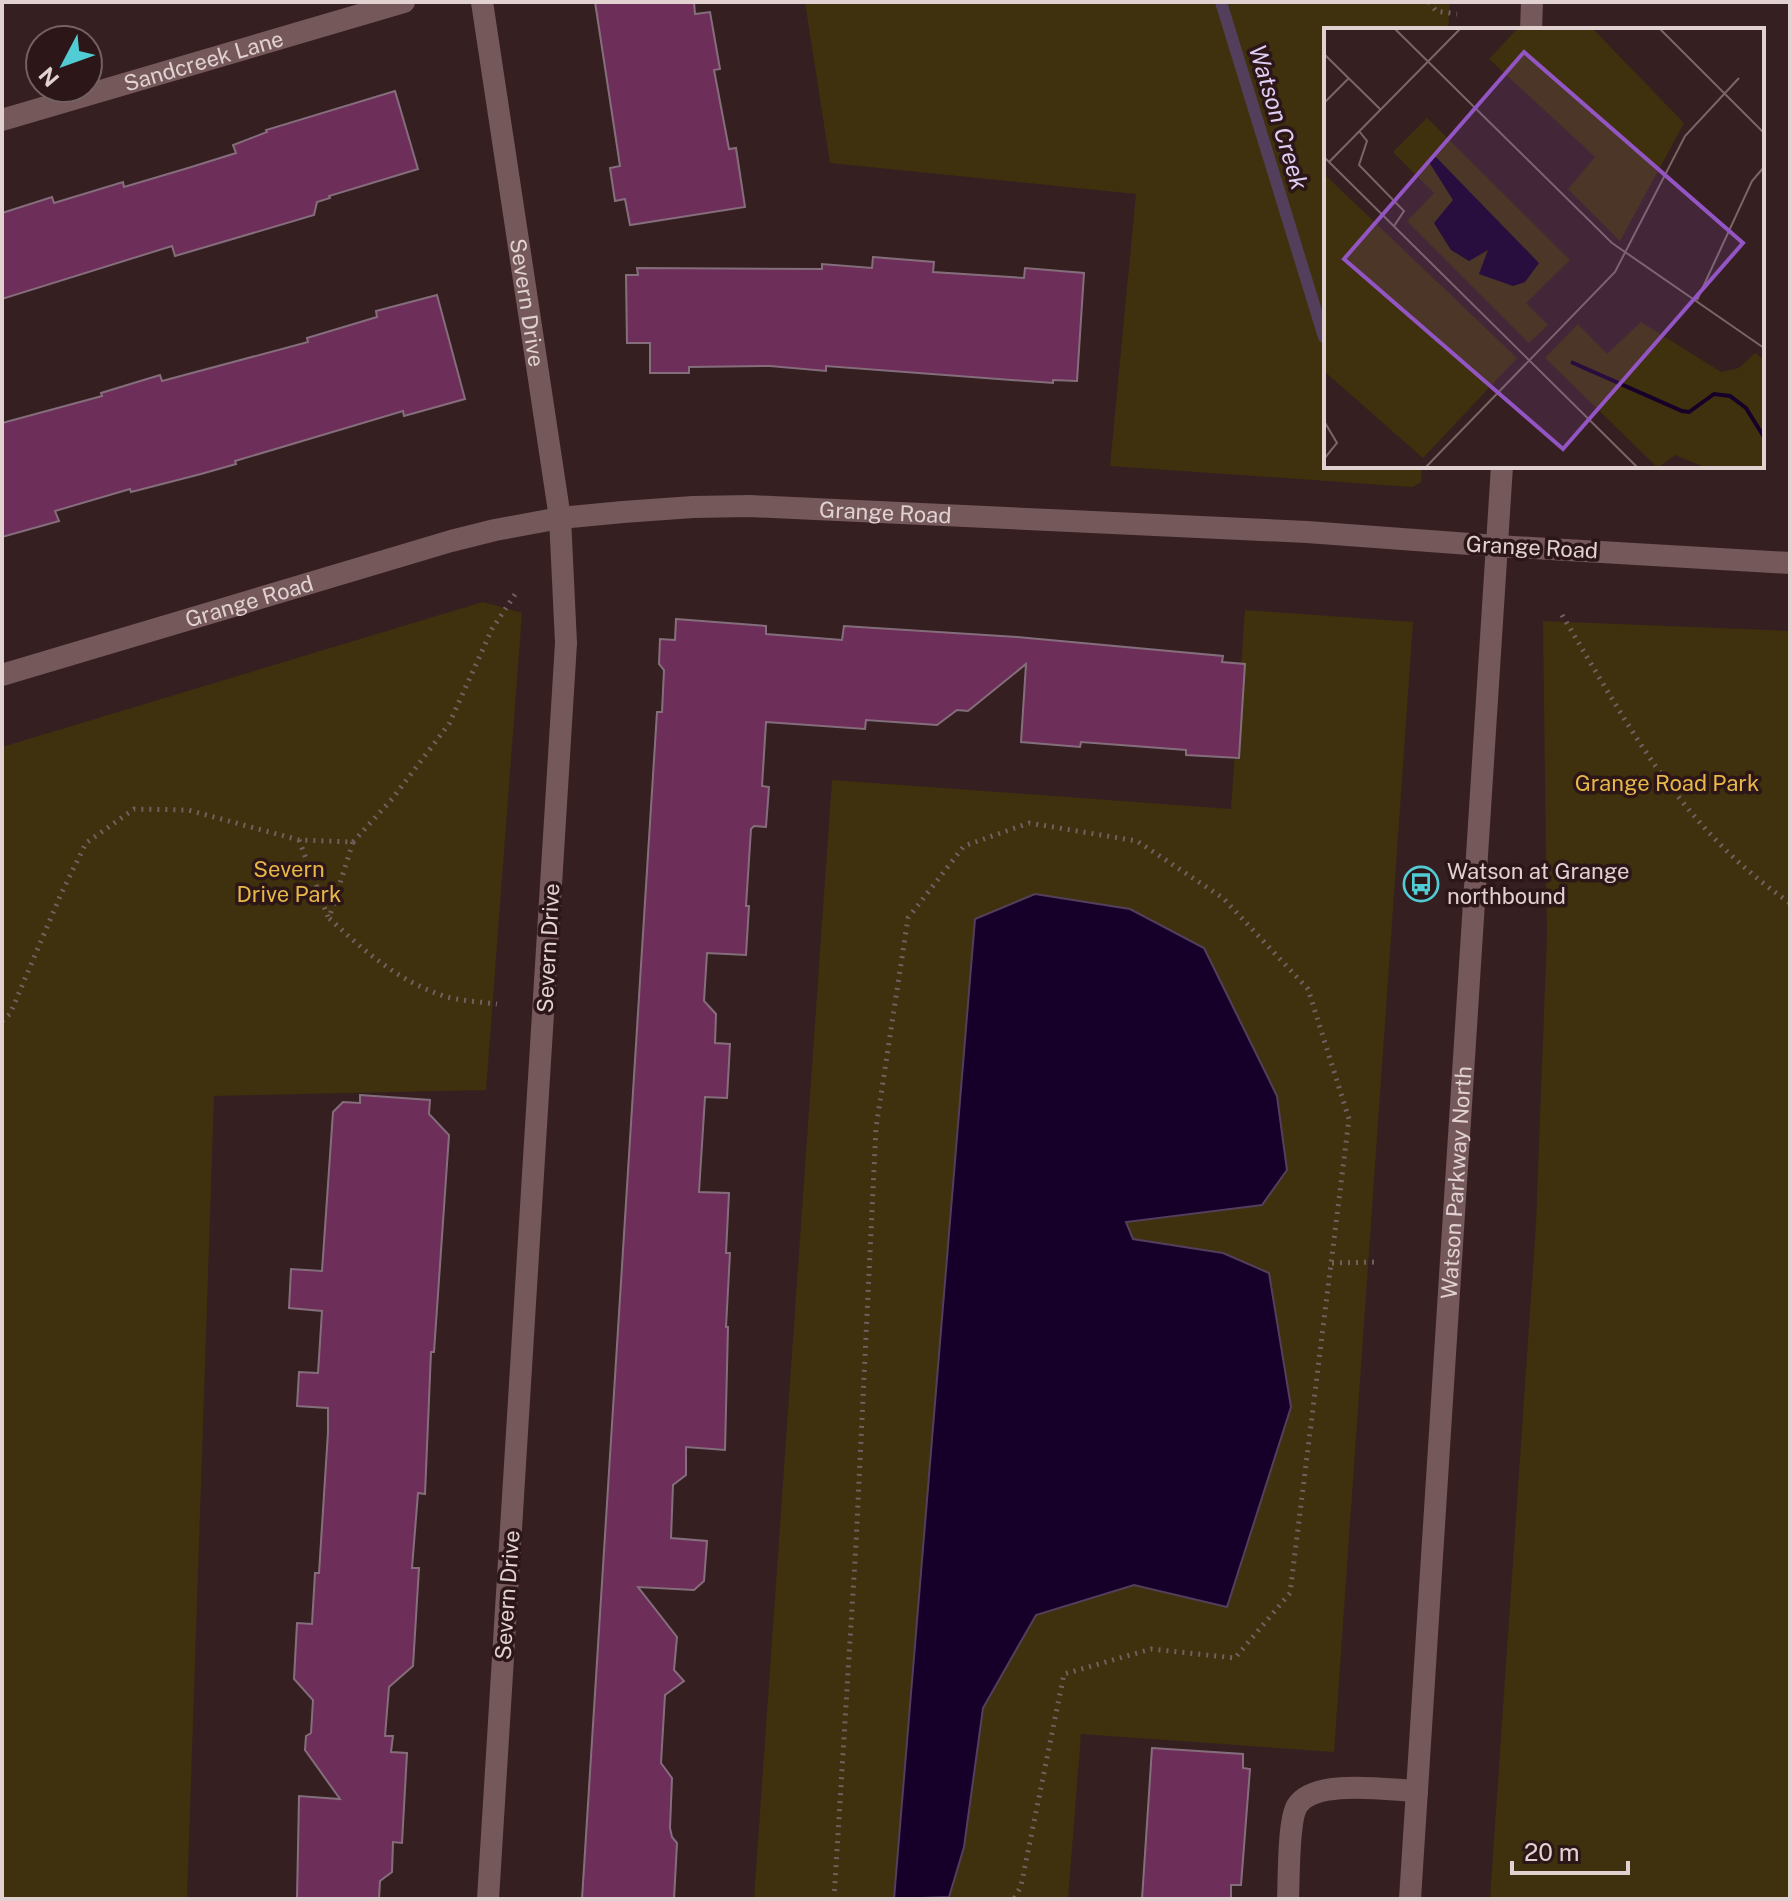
<svg xmlns="http://www.w3.org/2000/svg" width="1792" height="1901" viewBox="0 0 1792 1901" font-family="'Public Sans',sans-serif">
<style>
.green{fill:#3f310d}
.water{fill:#160029;stroke:#533f5b;stroke-width:2}
.lines{fill:none;stroke-linecap:round;stroke-linejoin:round}
.stream{stroke:#533f5b;stroke-width:12}
.building{fill:#6e2e5a;stroke:#856e7c;stroke-width:2}
.path{stroke:#735e60;stroke-width:5;stroke-dasharray:2 6;stroke-linecap:butt}
.service{stroke:#74585a;stroke-width:22}
.minor{stroke:#74585a;stroke-width:22}
.tertiary{stroke:#74585a;stroke-width:22}
.secondary{stroke:#74585a;stroke-width:22}
.labels{text-anchor:middle;dominant-baseline:central;stroke-width:7;stroke-linejoin:round;paint-order:stroke}
.street-label{font-size:22px;fill:#e1d1d1;stroke:#2c1617}
.park-label{font-size:22px;fill:#e7b849;stroke:#2c1617}
.poi-label{font-size:22px;fill:#e1d1d1;stroke:#2c1617;text-anchor:start}
.water-label{font-size:24px;font-style:italic;fill:#dfcef4;stroke:#2c1617}
.inset-river{fill:none;stroke:#160029;stroke-width:4}
.inset-road{fill:none;stroke:#7a6667;stroke-width:2}
.view{fill:#9455c4;fill-opacity:0.15;stroke:#9455c4;stroke-width:4}
.inset-edge{fill:none;stroke:#e1d1d1;stroke-width:4}
</style>
<rect width="100%" height="100%" fill="#361f21"/>
<!-- green -->
<g class="green">
<path d="M805 2H1450L1448 30H1326V466H1422L1421 482 1413 487 1110 466 1136 194 830 163Z"/>
<path d="M483 602 522 613 486 1090 214 1096 187 1899H2V747Z"/>
<path d="M1245 610 1413 622 1334 1752 1081 1734 1068 1899H754L832 780 1231 809Z"/>
<path d="M1543 621 1790 631V1899H1490L1536 1224 1547 935Z"/>
</g>
<!-- water -->
<path class="water" d="M1035 894 1130 909 1204 948 1277 1096 1287 1170 1262 1205 1126 1222 1133 1239 1223 1253 1269 1273 1291 1407 1227 1607 1134 1585 1036 1615 983 1708 964 1847 949 1897 894 1899 975 919Z"/>
<g class="lines">
<!-- stream -->
<path class="stream" d="M1221 2 1324 337"/>
</g>
<!-- building -->
<g class="building">
<path d="M595 2H694L695 14 710 12 720 69 714 70 729 149 736 148 745 207 630 225 625 199 615 201 610 168 620 166Z"/>
<path d="M395 91 418 169 329 196 330 198 317 202 314 215 175 256 172 246 2 299V213L52 197 54 203 123 182 124 187 188 168 236 153 233 145 267 132 266 130Z"/>
<path d="M873 257 934 262 933 272 1024 278 1025 268 1084 273 1077 381 1053 380V383L826 366V371L770 366 689 367V373H650V343H627L626 275H638L637 268 822 269V264L872 268Z"/>
<path d="M437 295 465 399 404 416 403 411 235 461 236 464 201 474 131 492 130 489 55 511 59 521 2 537V423L102 396 101 393 160 375 162 381 308 342 307 338 377 317 376 311Z"/>
<path d="M676 619 766 626V634L842 640 844 626 1017 637 1223 656 1222 662 1245 664 1239 758 1186 755V750L1081 742 1080 747 1021 742 1026 664 968 711 957 710 937 725 866 720 865 729 766 722 762 786 769 787 766 827 754 826 751 829 746 906H749L746 955 707 953 704 1001 716 1014 715 1043 730 1044 727 1098 705 1097 699 1192 729 1193 726 1253H730L726 1327H728L725 1450 686 1447V1475L673 1485 671 1538 707 1541 704 1581 694 1590 638 1587 677 1637 674 1670 684 1681 665 1695 661 1763 672 1778 670 1828 672 1837 677 1843 674 1899H582L657 712H662L664 670 659 664 660 639 675 640Z"/>
<path d="M360 1095 430 1100 429 1114 449 1135 434 1352H431L425 1494 418 1493 412 1568H419L413 1666 389 1687 385 1736H393L391 1752 407 1753 402 1843 393 1842 392 1872 380 1881 379 1899H297L299 1796 340 1799 305 1750 306 1736 311 1733 313 1700 294 1679 297 1623 312 1624 315 1573H319L328 1432V1408L297 1406 299 1372 318 1373 322 1311 289 1308 291 1269 322 1271 333 1112 343 1102 360 1103Z"/>
<path d="M1152 1748 1243 1754V1768L1250 1769 1241 1885H1231V1899H1142Z"/>
</g>
<g class="lines">
<!-- path -->
<g class="path">
<path d="M1429 2 1436 11 1457 14"/>
<path d="M1562 615C1629 726 1680 827 1790 903"/>
<path d="M299 840 328 917"/>
<path d="M353 842 392 799 449 724 492 629 518 590"/>
<path d="M2 1021 10 1014 61 894 86 843 134 809 188 810 299 840 353 842 329 918C364 951 399 982 447 997 463 1001 481 1002 497 1004"/>
<path d="M1332 1263 1378 1262"/>
<path d="M834 1899 856 1544 876 1128 908 918 964 846 1029 823 1137 841 1223 898 1308 989 1349 1119 1290 1593 1235 1658 1151 1649 1064 1674 1021 1886 1014 1899"/>
</g>
<!-- service -->
<path class="service" d="M1288 1899C1289 1879 1288 1821 1297 1806 1314 1778 1388 1790 1417 1791"/>
<!-- minor -->
<g class="minor">
<path id="s1" d="M482 2 560 518 566 643 488 1899"/>
<path id="s2" d="M2 120 404 2"/>
<path id="s3" d="M2 675 451 541 495 530 560 518 623 512 693 507 750 506 1307 532 1497 546"/>
</g>
<!-- tertiary -->
<path class="tertiary" d="M1497 546 1790 563"/>
<!-- secondary -->
<g class="secondary">
<path d="M1531 30 1532 2"/>
<path id="s4" d="M1410 1899 1502 466"/>
</g>
</g>
<!-- icons -->
<defs>
<g id="bus-ring" transform="scale(1.8)"><circle r="9.5" fill="#2c1617" stroke="#51ccd4" stroke-width="1.5"/><path d="M-5-6H5V4H4V6H2V4H-2V6H-4V4H-5ZM-3.5-4V0h7V-4ZM-3.5 1.2v1.5H-2V1.2ZM2 1.2v1.5H3.5V1.2Z" fill="#51ccd4"/></g>
</defs>
<g fill-rule="evenodd">
<use href="#bus-ring" x="1421" y="884"/>
</g>
<g class="labels">
<!-- street labels -->
<g class="street-label">
<text stroke="none"><textPath href="#s2" startOffset="210">Sandcreek Lane</textPath></text>
<text stroke="none"><textPath href="#s1" startOffset="304">Severn Drive</textPath></text>
<text stroke="none"><textPath href="#s3" startOffset="906">Grange Road</textPath></text>
<text transform="translate(1532 547) rotate(3)">Grange Road</text>
<text stroke="none"><textPath href="#s3" startOffset="258">Grange Road</textPath></text>
<text transform="translate(548 948) rotate(-87)">Severn Drive</text>
<text stroke="none"><textPath href="#s4" startOffset="718">Watson Parkway North</textPath></text>
<text transform="translate(507 1595) rotate(-86)">Severn Drive</text>
</g>
<!-- park labels -->
<g class="park-label">
<text x="1667" y="783">Grange Road Park</text>
<text x="289" y="869">Severn<tspan x="289" dy="25">Drive Park</tspan></text>
</g>
<!-- poi labels -->
<g class="poi-label">
<text x="1447" y="871">Watson at Grange<tspan x="1447" dy="25">northbound</tspan></text>
</g>
<!-- water labels -->
<g class="water-label">
<text transform="translate(1279 117) rotate(73)">Watson Creek</text>
</g>
</g>
<!-- overview -->
<g transform="translate(1324 28)">
<rect width="440" height="440" fill="#361f21"/>
<path d="M194 0H268L360 95 296 213 244 161 271 129 165 31ZM103 90 246 232 202 275 224 297 205 315 83 193 110 165 69 124ZM0 146 193 330 99 430 0 343ZM317 294 397 344 415 340 431 325 440 332V440H383L351 427 334 440 221 330 254 296 283 326Z" fill="#3f310d"/>
<path d="M110 127 215 235 201 254 189 258 155 246 164 222 145 233 127 222 110 195 129 172 105 134Z" fill="#160029"/>
<path class="inset-river" d="M247 334 358 383 365 384 390 366 406 368 422 380 440 409"/>
<path class="inset-road" d="M70 0 288 215 440 320M335 0 440 105M0 26 57 82M0 75 24 51M35 103 43 113 35 137 80 183 70 198M0 129 314 440M5 134 137 0M373 272 428 153 440 139M0 393 13 415 0 431M101 440 291 244 361 108 415 50"/>
<path class="view" d="M200 24 419 215 239 421 20 231Z"/>
<rect width="440" height="440" class="inset-edge"/>
</g>
<!-- border -->
<rect width="1792" height="1901" fill="none" stroke="#e1d1d1" stroke-width="8"/>
<!-- north arrow -->
<g transform="translate(64 64) rotate(229)"><circle r="38" fill="#2c1617" stroke="#746161" stroke-width="2"/>
<path d="M0-6L14 30L0 20L-14 30Z" fill="#51ccd4"/>
<text y="-12" font-size="22" font-weight="bold" text-anchor="middle" fill="#e1d1d1">N</text>
</g>
<!-- scale -->
<path d="M1512 1861v12h116v-12" fill="none" stroke="#e1d1d1" stroke-width="4"/>
<text x="1524" y="1861" font-size="24" fill="#e1d1d1" stroke="#2c1617" stroke-width="6" paint-order="stroke">20 m</text>
</svg>
